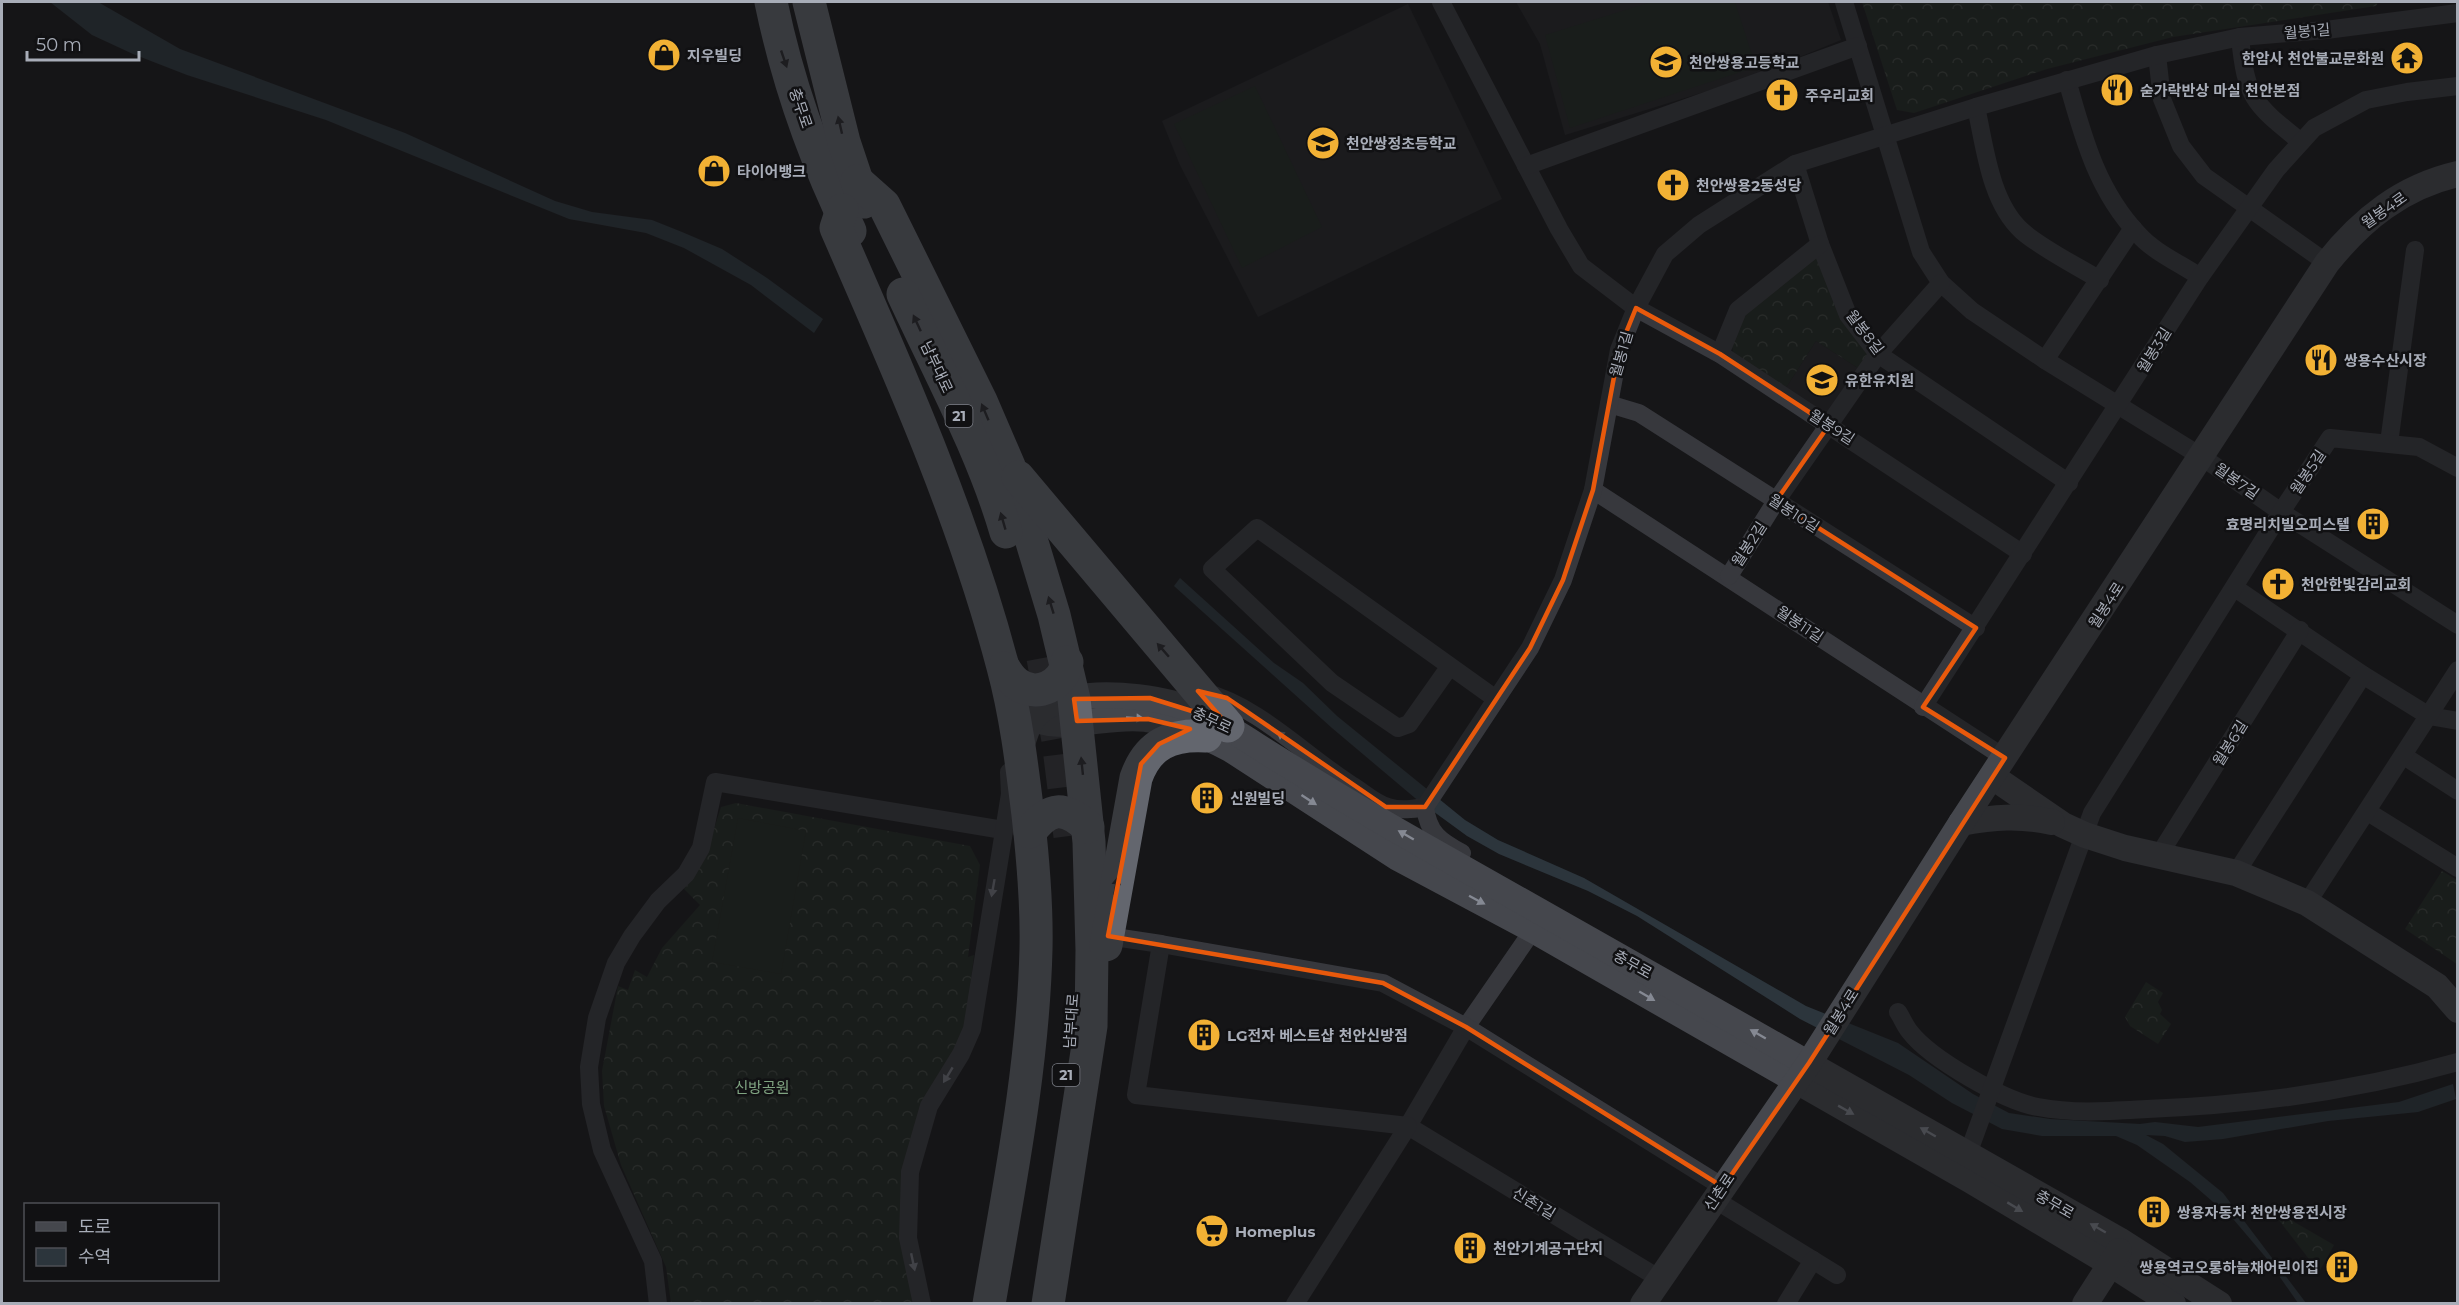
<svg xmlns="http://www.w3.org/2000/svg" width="2459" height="1305" viewBox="0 0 2459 1305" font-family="Montserrat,'Noto Sans KR',sans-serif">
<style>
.built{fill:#222225}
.forest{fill:url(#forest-crowns)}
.garden{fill:#1e261f}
.water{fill:#2c353c}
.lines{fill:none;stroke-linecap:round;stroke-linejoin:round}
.highway-tunnel{stroke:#333438;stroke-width:33;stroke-dasharray:33 16;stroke-linecap:butt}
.street{stroke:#37383d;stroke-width:18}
.secondary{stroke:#45474d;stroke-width:26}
.highway{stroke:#63666e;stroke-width:33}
.oneway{fill:#26262a}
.oneway2{fill:#858993}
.oneway3{fill:#757881}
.marked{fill:none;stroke:#e8590c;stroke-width:4.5;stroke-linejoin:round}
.labels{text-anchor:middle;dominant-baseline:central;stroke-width:5;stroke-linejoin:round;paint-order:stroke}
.shield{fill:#111113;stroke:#7b7e86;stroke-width:1.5}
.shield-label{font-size:14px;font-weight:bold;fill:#a8adb8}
.street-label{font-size:15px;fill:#a8adb8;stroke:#111113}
.poi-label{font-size:15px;font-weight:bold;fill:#a8adb8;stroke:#111113;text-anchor:start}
.park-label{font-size:15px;fill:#7fa381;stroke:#111113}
</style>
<defs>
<pattern id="forest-crowns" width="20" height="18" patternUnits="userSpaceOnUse" patternTransform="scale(1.5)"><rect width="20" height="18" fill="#1e261f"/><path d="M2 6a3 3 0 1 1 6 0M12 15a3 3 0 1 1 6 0" fill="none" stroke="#3c433d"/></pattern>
</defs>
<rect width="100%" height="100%" fill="#161618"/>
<!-- built -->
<g class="built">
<path d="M1516 2H1828L1841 40 1743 80 1565 135 1540 44Z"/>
<path d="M1408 4 1502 199 1258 317 1180 165 1162 121Z"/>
<path d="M1816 341 1861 370 1832 411 1821 412 1784 391Z"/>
</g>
<!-- forest -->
<g class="forest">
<path d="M1862 2H2378L2376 6 2173 37 2047 69 1914 113 1897 110Z"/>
<path d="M1815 255 1873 352 1861 370 1816 341 1784 391 1734 358 1731 341 1742 312Z"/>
<path d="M736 803 970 846 980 865 968 957 974 955 966 1023 911 1145 916 1303H671L666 1267 621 1165 604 1106 602 1071 618 986 628 990 635 970 647 977 662 948 700 905 684 889C702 865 712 836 721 807Z"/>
<path d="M2442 871 2457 880V964L2405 929Z"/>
<path d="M2146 982 2163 993 2158 1002 2162 1010 2160 1014 2171 1024 2158 1044 2130 1026 2125 1017Z"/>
<path d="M2282 1215 2334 1245 2319 1272 2278 1219Z"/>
</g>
<!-- garden -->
<g class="garden">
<path d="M1651 2H1735L1756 67 1570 128 1545 35Z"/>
<path d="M1255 86 1322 227 1242 268 1174 124Z"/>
<path d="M738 818 806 831 781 974 712 962Z"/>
</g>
<!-- water -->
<g class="water">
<path d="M50 2H98L180 49 405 133 555 201 592 212 652 220 682 232 722 249 767 278 823 319 814 333 751 285 684 248 646 233 569 219 326 120 187 75 133 54 92 35Z"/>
<path d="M1180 578 1274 663 1303 683 1337 716 1465 820 1498 840 1584 878 1806 1006 1898 1043 1973 1094 2009 1113 2050 1119 2140 1124 2155 1122 2198 1127 2399 1102 2453 1084 2456 1099 2418 1112 2328 1121 2223 1139 2185 1142 2165 1136 2146 1135 2163 1144 2223 1193 2306 1303H2298L2268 1260 2234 1220 2190 1182 2137 1145 2116 1136H2042L2002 1129 1952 1103 1909 1075 1800 1019 1637 916 1588 891 1499 854 1467 836 1415 798 1332 728 1174 586Z"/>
</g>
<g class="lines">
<!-- highway-tunnel -->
<path class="highway-tunnel" d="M1043 658 1058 740 1071 844"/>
<!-- street -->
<g class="street">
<path d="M1441 2 1559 229 1581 266 1636 308 1720 354 2023 554"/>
<path d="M1844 2 1921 252 1941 283 1972 311 2045 360 2202 457 2281 512 2458 625"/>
<path d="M2240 37C2246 99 2254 104 2301 142"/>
<path d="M2157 55 2162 99 2181 146 2204 176 2327 263"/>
<path d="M2067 80C2083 137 2097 191 2139 235 2154 252 2181 264 2200 277"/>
<path d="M1976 107C1985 147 1990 202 2022 231 2041 248 2077 266 2100 280"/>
<path d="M1795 164 1820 244 1848 315 1878 354 2069 483"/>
<path d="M1526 166 1858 46"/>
<path d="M1720 354 1738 310 1820 244"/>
<path d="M2045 360 2133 228"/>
<path d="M1609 404 1639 413 1976 628"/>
<path d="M2389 443 2415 250"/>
<path d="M1593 490 2005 758"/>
<path d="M1729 576 1776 501 1878 354 1941 283"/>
<path d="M2235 588 2363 675 2429 716 2458 721"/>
<path d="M1450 666 1409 724 1398 728 1332 683 1212 569 1257 528 1496 699"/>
<path d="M1204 692C1260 707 1304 755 1353 786 1363 792 1376 804 1388 807 1401 811 1413 809 1425 807"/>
<path d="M1923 707 2200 277 2276 170 2314 128 2366 100 2407 92 2458 86"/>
<path d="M2404 756 2458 791"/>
<path d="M2368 812 2458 868"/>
<path d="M1462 853C1440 841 1428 833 1425 807L1530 648 1563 580 1593 490 1619 350 1636 308 1665 254 1699 225 1795 164 1976 107 2157 55 2240 37 2326 30 2458 13"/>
<path d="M2159 855 2300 630"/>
<path d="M2236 873 2363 675"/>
<path d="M2307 903 2458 670"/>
<path d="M1533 930 1466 1027 1408 1126 1660 1279"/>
<path d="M1108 936 1161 944 1136 1095 1408 1126 1295 1304"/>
<path d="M1161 944 1383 983 1466 1027 1723 1187"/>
<path d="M1898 1012C1902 1018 1905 1026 1910 1032 1931 1059 2004 1101 2038 1107 2074 1114 2111 1111 2147 1109 2252 1105 2356 1091 2458 1062"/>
<path d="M1968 1154 2092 813 2281 512 2330 438 2419 447 2458 468"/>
<path d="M1714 1199 1837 1275"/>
<path d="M658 1304 653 1261 602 1150 591 1104 589 1067 597 1018 616 963 632 936 658 901 686 874 701 848 715 782 1003 830"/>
<path d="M922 1304 908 1238 910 1172 929 1106 961 1054 972 1029 1010 794 1009 772"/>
<path d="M1786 1304 1813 1260"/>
</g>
<!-- secondary -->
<g class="secondary">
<path d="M1022 714C1058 736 1107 713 1146 719 1175 722 1204 736 1230 749L1398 858 1533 930 1970 1180 2111 1264 2173 1304"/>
<path d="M1020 749C1024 740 1026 728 1032 720 1054 686 1137 694 1171 703 1212 714 1242 737 1278 759 1326 789 1376 819 1426 847 1657 977 1888 1109 2119 1240L2219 1304"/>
<path d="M1993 777 2063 825 2085 835 2125 848 2236 873 2307 903 2437 986 2458 1010"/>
<path d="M1961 823C1994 817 2019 815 2052 822"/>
<path d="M1643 1304 1809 1063 1961 823 2327 263C2362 219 2402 187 2458 174"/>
<path d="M2085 1304 2119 1251"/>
</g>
<!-- highway -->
<g class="highway">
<path d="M771 2C787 80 815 159 850 231"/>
<path d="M809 2 844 142 864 202"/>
<path d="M857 181 884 205 981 401 1009 466 1054 615 1074 699 1089 842 1092 950 1091 1026 1048 1304"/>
<path d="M842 210 836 228C899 372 963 515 1003 667 1016 715 1022 766 1028 815 1033 859 1037 905 1036 949 1033 1069 1009 1186 989 1304"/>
<path d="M903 294C939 372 982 450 1006 532"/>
<path d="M1018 477 1228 726"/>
<path d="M1004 668C1007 673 1011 679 1016 683 1036 699 1064 685 1067 662"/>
<path d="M1030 832C1050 806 1064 806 1088 827"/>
<path d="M1106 945 1136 778C1148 744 1171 734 1206 736"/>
</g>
</g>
<!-- one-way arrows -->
<defs><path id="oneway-solid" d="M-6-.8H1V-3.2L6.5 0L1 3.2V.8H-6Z" transform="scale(1.5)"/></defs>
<g class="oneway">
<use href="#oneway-solid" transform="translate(784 59) rotate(71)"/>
<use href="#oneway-solid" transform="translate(840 125) rotate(-103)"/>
<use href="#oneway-solid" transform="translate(917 323) rotate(-115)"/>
<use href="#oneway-solid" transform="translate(985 412) rotate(-113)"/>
<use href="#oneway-solid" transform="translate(1003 521) rotate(-106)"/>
<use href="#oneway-solid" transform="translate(1051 605) rotate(-107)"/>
<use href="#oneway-solid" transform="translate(1163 650) rotate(-131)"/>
<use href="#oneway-solid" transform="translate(1082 766) rotate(-96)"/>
<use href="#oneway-solid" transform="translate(1116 886) rotate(-80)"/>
</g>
<g class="oneway2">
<use href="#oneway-solid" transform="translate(1135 718) rotate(3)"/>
<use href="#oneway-solid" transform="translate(1309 800) rotate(33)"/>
<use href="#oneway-solid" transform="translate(1406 835) rotate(-150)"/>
<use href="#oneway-solid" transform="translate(1477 900) rotate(28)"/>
<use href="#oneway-solid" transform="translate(1647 996) rotate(30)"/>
<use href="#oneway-solid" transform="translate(1758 1034) rotate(-150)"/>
<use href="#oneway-solid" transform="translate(1846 1110) rotate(29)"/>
<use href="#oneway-solid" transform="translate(1928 1132) rotate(-150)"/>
<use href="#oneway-solid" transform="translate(2015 1207) rotate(31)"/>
<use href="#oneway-solid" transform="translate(2098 1228) rotate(-150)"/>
</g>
<g class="oneway3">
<use href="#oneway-solid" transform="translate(1284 737) rotate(-144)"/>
<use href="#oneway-solid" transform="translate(993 888) rotate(100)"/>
<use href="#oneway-solid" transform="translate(948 1075) rotate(121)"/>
<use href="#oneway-solid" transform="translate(913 1262) rotate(78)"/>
</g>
<!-- marked area -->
<path d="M0 0H2459V1305H0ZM1636 308 1720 354 1829 425 1776 501 1976 628 1923 707 2005 758 1809 1063 1723 1187 1466 1027 1383 983 1108 936 1141 764 1159 744 1190 729 1148 719 1077 721 1074 699 1150 698 1224 721 1198 691 1227 698 1386 807H1425L1530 648 1563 580 1593 490 1619 350Z" fill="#161618" fill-opacity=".55" fill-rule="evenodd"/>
<path class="marked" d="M1636 308 1720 354 1829 425 1776 501 1976 628 1923 707 2005 758 1809 1063 1723 1187 1466 1027 1383 983 1108 936 1141 764 1159 744 1190 729 1148 719 1077 721 1074 699 1150 698 1224 721 1198 691 1227 698 1386 807H1425L1530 648 1563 580 1593 490 1619 350Z"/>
<!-- icons -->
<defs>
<g id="shop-disc" transform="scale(1.725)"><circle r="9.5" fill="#f2b134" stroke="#111113"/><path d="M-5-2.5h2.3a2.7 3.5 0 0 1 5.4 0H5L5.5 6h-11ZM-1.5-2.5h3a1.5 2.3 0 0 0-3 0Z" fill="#111"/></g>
<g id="temple-disc" transform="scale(1.725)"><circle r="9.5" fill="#f2b134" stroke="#111113"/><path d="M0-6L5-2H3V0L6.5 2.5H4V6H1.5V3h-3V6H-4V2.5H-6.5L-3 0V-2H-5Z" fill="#111"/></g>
<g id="school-disc" transform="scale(1.725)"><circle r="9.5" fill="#f2b134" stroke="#111113"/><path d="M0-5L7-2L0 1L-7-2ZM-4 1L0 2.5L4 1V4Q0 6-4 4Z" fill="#111"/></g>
<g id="restaurant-disc" transform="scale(1.725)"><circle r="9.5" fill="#f2b134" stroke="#111113"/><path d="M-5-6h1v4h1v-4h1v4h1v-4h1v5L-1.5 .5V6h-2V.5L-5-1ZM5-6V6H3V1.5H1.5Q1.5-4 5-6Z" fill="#111"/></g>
<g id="church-disc" transform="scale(1.725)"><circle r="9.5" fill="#f2b134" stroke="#111113"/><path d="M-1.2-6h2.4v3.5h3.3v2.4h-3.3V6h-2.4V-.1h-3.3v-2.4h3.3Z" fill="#111"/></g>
<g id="building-disc" transform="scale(1.725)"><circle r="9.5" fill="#f2b134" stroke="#111113"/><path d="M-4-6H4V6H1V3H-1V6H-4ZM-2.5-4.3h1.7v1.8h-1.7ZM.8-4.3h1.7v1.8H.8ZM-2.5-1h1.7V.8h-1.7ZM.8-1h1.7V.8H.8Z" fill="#111"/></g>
<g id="supermarket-disc" transform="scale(1.725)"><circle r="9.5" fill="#f2b134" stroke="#111113"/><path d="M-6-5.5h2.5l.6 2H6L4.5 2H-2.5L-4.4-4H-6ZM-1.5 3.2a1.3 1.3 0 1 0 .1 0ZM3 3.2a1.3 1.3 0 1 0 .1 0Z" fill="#111"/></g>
</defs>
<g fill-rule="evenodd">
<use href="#shop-disc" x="664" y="55"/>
<use href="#temple-disc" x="2407" y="58"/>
<use href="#school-disc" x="1666" y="62"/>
<use href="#restaurant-disc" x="2117" y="90"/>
<use href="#church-disc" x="1782" y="95"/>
<use href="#school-disc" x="1323" y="143"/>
<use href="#shop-disc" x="714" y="171"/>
<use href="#church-disc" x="1673" y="185"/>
<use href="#restaurant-disc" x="2321" y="360"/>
<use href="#school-disc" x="1822" y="380"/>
<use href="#building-disc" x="2373" y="524"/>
<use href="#church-disc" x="2278" y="584"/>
<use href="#building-disc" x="1207" y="798"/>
<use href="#building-disc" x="1204" y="1035"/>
<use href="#building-disc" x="2154" y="1212"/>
<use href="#supermarket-disc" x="1212" y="1231"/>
<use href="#building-disc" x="1470" y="1248"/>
<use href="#building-disc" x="2342" y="1267"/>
</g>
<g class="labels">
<!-- shield labels -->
<g class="shield">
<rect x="945.5" y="405" width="27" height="22" rx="4.5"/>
<rect x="1052.5" y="1064" width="27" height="22" rx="4.5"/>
</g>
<g class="shield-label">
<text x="959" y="416">21</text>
<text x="1066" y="1075">21</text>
</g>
<!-- street labels -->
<g class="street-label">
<text transform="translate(2307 31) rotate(-5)">월봉1길</text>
<text transform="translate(801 108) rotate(71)">충무로</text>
<text transform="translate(2384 210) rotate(-35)">월봉4로</text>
<text transform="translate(1865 332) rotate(53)">월봉8길</text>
<text transform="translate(2154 350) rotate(-58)">월봉3길</text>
<text transform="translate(1621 354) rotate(-74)">월봉1길</text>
<text transform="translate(937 367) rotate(65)">남부대로</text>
<text transform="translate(1832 427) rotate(33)">월봉9길</text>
<text transform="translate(2308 472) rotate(-56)">월봉5길</text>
<text transform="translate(2237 481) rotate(35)">월봉7길</text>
<text transform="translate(1794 513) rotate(33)">월봉10길</text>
<text transform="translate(1749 544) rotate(-57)">월봉2길</text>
<text transform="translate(2106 605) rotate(-57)">월봉4로</text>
<text transform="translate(1800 624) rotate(34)">월봉11길</text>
<text transform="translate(1212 720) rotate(25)">충무로</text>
<text transform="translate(2230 743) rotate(-58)">월봉6길</text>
<text transform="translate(1633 964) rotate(29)">충무로</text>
<text transform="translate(1841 1012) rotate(-58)">월봉4로</text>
<text transform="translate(1071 1021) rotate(-86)">남부대로</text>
<text transform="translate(1719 1192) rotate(-56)">신촌로</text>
<text transform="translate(1534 1203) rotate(31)">신촌1길</text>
<text transform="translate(2055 1204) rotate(30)">충무로</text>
</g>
<!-- poi labels -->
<g class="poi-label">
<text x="687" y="55">지우빌딩</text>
<text x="2384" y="58" text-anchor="end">한암사 천안불교문화원</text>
<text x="1689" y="62">천안쌍용고등학교</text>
<text x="2140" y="90">숟가락반상 마실 천안본점</text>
<text x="1805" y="95">주우리교회</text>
<text x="1346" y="143">천안쌍정초등학교</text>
<text x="737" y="171">타이어뱅크</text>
<text x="1696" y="185">천안쌍용2동성당</text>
<text x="2344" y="360">쌍용수산시장</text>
<text x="1845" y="380">유한유치원</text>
<text x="2350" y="524" text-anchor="end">효명리치빌오피스텔</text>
<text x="2301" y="584">천안한빛감리교회</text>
<text x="1230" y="798">신원빌딩</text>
<text x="1227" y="1035">LG전자 베스트샵 천안신방점</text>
<text x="2177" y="1212">쌍용자동차 천안쌍용전시장</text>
<text x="1235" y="1231">Homeplus</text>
<text x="1493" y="1248">천안기계공구단지</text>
<text x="2319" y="1267" text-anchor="end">쌍용역코오롱하늘채어린이집</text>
</g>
<!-- park labels -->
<g class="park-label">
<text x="762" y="1087">신방공원</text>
</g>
</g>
<!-- border -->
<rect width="2459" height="1305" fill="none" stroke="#a8adb8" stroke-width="6"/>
<!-- legend -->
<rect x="24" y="1203" width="195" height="78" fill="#111113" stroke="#4d4f55" stroke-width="1.5"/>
<rect x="36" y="1222" width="30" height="9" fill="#45474d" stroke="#4d4f55" stroke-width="1.5"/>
<text x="78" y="1233" font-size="18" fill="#a8adb8">도로</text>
<rect x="36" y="1248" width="30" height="18" fill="#2c353c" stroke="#4d4f55" stroke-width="1.5"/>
<text x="78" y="1263" font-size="18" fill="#a8adb8">수역</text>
<!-- scale -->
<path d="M27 51v9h112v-9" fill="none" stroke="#a8adb8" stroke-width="3"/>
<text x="36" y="51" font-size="18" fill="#a8adb8" stroke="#111113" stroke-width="4.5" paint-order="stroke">50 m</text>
</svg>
